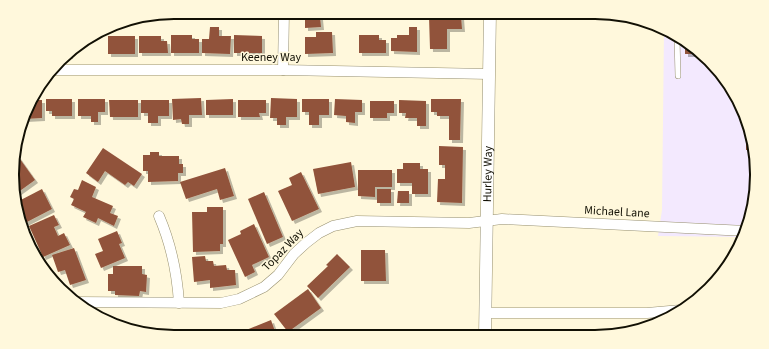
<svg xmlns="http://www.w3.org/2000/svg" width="769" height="349" viewBox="0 0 769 349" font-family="'Source Sans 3',sans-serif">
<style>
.education{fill:#f3e9fe}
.building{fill:#91533a;filter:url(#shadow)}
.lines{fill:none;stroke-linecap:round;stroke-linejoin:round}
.service-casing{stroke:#97906f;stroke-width:6}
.minor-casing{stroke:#97906f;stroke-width:11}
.tertiary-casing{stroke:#97906f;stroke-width:13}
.service{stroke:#fff;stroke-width:5}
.minor{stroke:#fff;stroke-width:10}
.tertiary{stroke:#fff;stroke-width:12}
.labels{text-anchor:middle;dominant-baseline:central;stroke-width:3;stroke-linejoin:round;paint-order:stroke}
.street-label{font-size:12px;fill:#121004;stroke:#fff8dc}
.rim{fill:none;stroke:#121004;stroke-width:2}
</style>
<defs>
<filter id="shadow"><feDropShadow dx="3" dy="3" stdDeviation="0" flood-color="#0004"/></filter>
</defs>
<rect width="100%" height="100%" fill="#fff8dc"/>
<!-- education -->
<path class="education" d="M664 30 709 59 745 112 757 174 745 237 658 236 662 210Z"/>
<!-- building -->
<g class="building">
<path d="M305 12H324V17H320L321 27 305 28Z"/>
<path d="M429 16H461L462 29H447V49H430Z"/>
<path d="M210 27H219V36H231L230 54 202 53V39H209Z"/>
<path d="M409 27H417V52L391 51V38H397V35H409Z"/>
<path d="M316 32H332L333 53 305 54V37H316Z"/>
<path d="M171 35H192V39H199V53H171Z"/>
<path d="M234 35 262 36V53H234Z"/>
<path d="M359 35H379V40H386V53H359Z"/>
<rect x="108" y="36" width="27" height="18"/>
<path d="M139 36H161V41H167L168 53H139Z"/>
<path d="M685 44 698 52 701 54H685Z"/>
<path d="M70 51V56H65L68 52Z"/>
<path d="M201 98 202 115H189V124H182L181 119 173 120 172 99Z"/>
<path d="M271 98 297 99V117H286V125H277V118H270Z"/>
<path d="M46 99H72V116H52V111H46Z"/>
<path d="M78 99H105V112H98V122H91V116H78Z"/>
<path d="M233 99V115H206V100Z"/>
<path d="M302 99H329V115H319V125H309V112H302Z"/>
<path d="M335 99 362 100V112H355V123L346 122V116L334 115Z"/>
<path d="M431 99H461L460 140H449V116H437V112H431Z"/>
<path d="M31 100H42V118L24 119Z"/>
<path d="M109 100H138V117H110Z"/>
<path d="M141 100H169V116H158V123H148V113H141Z"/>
<path d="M238 100H266V113H259L260 117H238Z"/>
<path d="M399 100 426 101V126H417V118H405L406 113H399Z"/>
<path d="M370 101H394V113H387V118H370Z"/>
<path d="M746 123H747L752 150H746Z"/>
<path d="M439 146 463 147 462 203 437 202 438 179H445V165H439Z"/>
<path d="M103 148 142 174 134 186 128 182 125 185 105 171 98 182 86 173Z"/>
<path d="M15 152 35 180 17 193 15 191Z"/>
<path d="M150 152H159V156H179V164H183V173H178V181L148 182V171H143V155H150Z"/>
<path d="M351 162 355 187 318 194 313 169Z"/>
<path d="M403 163H420V169H428V194H412V183H397V169H403Z"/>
<path d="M225 168 234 196 220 200 217 189 186 199 180 182Z"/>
<path d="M358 170H392V187H375V197L358 196Z"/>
<path d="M301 172 319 209 292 221 278 191 292 185 289 178Z"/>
<path d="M82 180 96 187 92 197 113 206 110 213 118 216 114 226 98 218 96 223 83 217 86 212 71 205 74 199 70 197 74 189 78 190Z"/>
<path d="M42 189 52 209 25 223 15 203Z"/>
<rect x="377" y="189" width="14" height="14"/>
<path d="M398 191H409V203H397Z"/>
<path d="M264 192 283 237 267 244 248 199Z"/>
<path d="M207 207H223V244H220V251L193 252 192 212H207Z"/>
<path d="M54 215 59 225 54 227 58 236 64 233 70 245 43 257 29 226Z"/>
<path d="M254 224 269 257 252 265 255 272 245 277 228 240 241 234 240 231Z"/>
<path d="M117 231 122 243 119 244 125 258 101 268 95 254 103 251 98 239Z"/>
<path d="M74 248 86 280 70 285 65 270 58 272 52 255Z"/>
<path d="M361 250H385L386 281H361Z"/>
<path d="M337 254 350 267 318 298 307 286 328 266 326 265Z"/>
<path d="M205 256 206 261H213L214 266 226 265 227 270H235L236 285 210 288V280L194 282 192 257Z"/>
<path d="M113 266H142V274L147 275 146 292 140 291 139 296 115 295V291H108V274H113Z"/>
<path d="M308 289 321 308 288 332 274 314Z"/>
<path d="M271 320 277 337H241L239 333Z"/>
<path d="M193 334V337H174L166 335Z"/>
<path d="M197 335 220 336V337H197Z"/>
</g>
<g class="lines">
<!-- service casing -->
<g class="service-casing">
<path id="service" d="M677 38 678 76"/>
</g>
<!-- minor casing -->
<g class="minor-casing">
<g id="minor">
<path d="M53 70H283L489 74"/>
<path d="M283 70 284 12"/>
<path d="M159 216C171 244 177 272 179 303"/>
<path d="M76 302 221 303 239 299 264 287 278 275 294 254 306 243 319 233 333 226 357 221 469 223 502 219 746 231"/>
<path d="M486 313H647L681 310"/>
</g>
</g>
<!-- tertiary casing -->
<g class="tertiary-casing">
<g id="tertiary">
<path id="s1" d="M485 336 490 12"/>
</g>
</g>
<!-- service -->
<use href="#service" class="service"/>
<!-- minor -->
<use href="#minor" class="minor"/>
<!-- tertiary -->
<use href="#tertiary" class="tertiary"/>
</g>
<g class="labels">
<!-- street labels -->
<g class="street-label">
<text x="271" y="57">Keeney Way</text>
<text stroke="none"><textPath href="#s1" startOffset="162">Hurley Way</textPath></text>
<text transform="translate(617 212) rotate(3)">Michael Lane</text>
<text transform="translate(283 250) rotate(-46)">Topaz Way</text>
</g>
</g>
<!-- crop -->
<path d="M0 0H769V349H0ZM174 19H595A155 155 0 0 1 750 174V175A155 155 0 0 1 595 330H174A155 155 0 0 1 19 175V174A155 155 0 0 1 174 19Z" fill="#fff8dc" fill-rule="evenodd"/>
<path class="rim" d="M174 19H595A155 155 0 0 1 750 174V175A155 155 0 0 1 595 330H174A155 155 0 0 1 19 175V174A155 155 0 0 1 174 19Z"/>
</svg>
